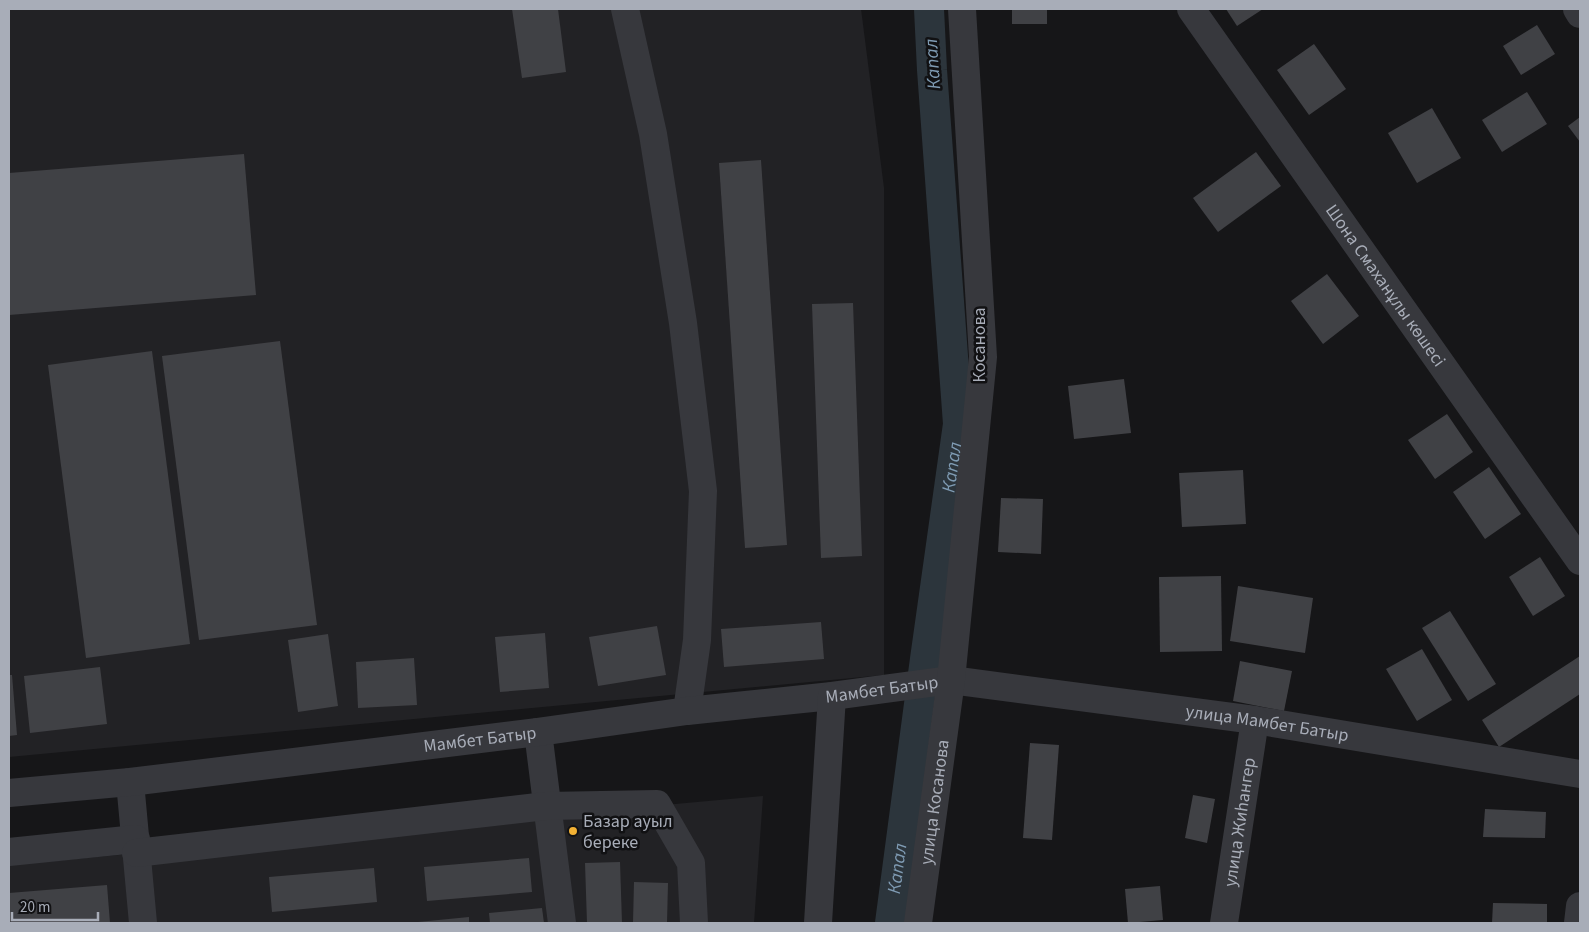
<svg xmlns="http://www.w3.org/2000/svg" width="1589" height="932" viewBox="0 0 1589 932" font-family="'Source Sans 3',sans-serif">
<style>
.built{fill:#222225}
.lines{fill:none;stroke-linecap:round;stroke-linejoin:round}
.canal{stroke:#2c353c;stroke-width:30}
.building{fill:#404145}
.minor{stroke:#37383d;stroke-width:28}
.poi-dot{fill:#f2b134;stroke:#111113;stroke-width:2}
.labels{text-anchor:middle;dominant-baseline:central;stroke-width:5;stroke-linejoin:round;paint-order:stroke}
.street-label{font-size:18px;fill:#a8adb8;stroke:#111113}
.poi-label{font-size:18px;fill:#a8adb8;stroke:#111113;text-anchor:start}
.water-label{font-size:19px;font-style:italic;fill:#7f9bb3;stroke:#111113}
</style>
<rect width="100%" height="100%" fill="#161618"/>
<!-- built -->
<g class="built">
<path d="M9 9H861L884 188V675L9 757Z"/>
<path d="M763 796 754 923H9V865Z"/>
</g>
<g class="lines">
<!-- canal -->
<path class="canal" id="s1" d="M890 923 925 659 958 424 932 70 929 9"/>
</g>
<!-- building -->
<g class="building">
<path d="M512 9H558L566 72 522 78Z"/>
<rect x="1012" y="9" width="35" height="15"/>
<path d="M1226 9H1263L1237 26Z"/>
<path d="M1537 25 1555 54 1521 75 1503 46Z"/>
<path d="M1314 44 1346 89 1309 115 1277 70Z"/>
<path d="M1527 92 1547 124 1502 152 1482 120Z"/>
<path d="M1432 108 1461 158 1417 183 1388 133Z"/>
<path d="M1580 117V142L1568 126Z"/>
<path d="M1256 152 1281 186 1218 232 1193 198Z"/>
<path d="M244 154 256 295 9 315V173Z"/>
<path d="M761 160 787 545 745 548 719 163Z"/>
<path d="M1327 274 1359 316 1323 344 1291 301Z"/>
<path d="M853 303 862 556 821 558 812 304Z"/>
<path d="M280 341 317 625 199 640 162 356Z"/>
<path d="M152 351 190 644 86 658 48 365Z"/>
<path d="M1124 379 1131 433 1074 439 1068 386Z"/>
<path d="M1447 414 1473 452 1435 479 1408 440Z"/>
<path d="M1489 467 1521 514 1485 539 1453 492Z"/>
<path d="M1243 470 1246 524 1182 527 1179 473Z"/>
<path d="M1001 498 1043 499 1041 554 998 552Z"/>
<path d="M1540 557 1565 596 1533 616 1509 577Z"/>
<path d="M1221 576 1222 651 1160 652 1159 577Z"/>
<path d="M1238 586 1313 598 1305 653 1230 641Z"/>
<path d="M1450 611 1496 684 1468 701 1422 628Z"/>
<path d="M821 622 824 659 724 667 721 629Z"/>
<path d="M657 626 666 675 598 686 589 637Z"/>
<path d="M545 633 549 688 500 692 495 637Z"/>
<path d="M328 634 338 706 298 712 288 640Z"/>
<path d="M1422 649 1452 700 1417 721 1386 669Z"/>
<path d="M1580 656V694L1499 747 1482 720Z"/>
<path d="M414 658 417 705 358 708 356 662Z"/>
<path d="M1240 661 1292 671 1284 711 1233 701Z"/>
<path d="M100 667 107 724 30 733 24 676Z"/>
<path d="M9 675H12L17 735 9 736Z"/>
<path d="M1030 743 1059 745 1052 840 1023 838Z"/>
<path d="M1193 795 1215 799 1207 843 1185 838Z"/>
<path d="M1485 809 1546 812 1545 838 1483 837Z"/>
<path d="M529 858 532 892 427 901 424 867Z"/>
<path d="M620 862 622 923H587L585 863Z"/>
<path d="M374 868 377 902 272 912 269 877Z"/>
<path d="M634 882 668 883 667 923H633Z"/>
<path d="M107 885 110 923H9V893Z"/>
<path d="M1160 886 1163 920 1128 923 1125 889Z"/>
<path d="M1493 903 1547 904V923H1492Z"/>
<path d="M542 908 544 923H490L489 913Z"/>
<path d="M469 917V923H418V922Z"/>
</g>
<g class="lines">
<!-- minor -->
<g class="minor">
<path d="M625 9 653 134 683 323 703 491 697 640 687 711"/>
<path id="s2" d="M1191 9 1580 561"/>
<path d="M1577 9 1580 14"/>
<path d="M538 732 562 923"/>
<path d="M130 782 143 923"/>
<path id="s3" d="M9 793 130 782 538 732 687 711 832 696 951 680 1255 720 1580 774"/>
<path d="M9 852 136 839"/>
<path d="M136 853 546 806 657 804 691 863 694 923"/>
<path d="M818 923 832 696"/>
<path id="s4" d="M918 923 951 680 983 357 962 9"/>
<path id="s5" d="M1224 923 1255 720"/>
<path d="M1578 923 1580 906"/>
</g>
</g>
<!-- markers -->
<circle class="poi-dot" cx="573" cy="831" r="5"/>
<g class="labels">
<!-- street labels -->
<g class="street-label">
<text stroke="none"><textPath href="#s2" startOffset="338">Шона Смаханұлы көшесі</textPath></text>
<text transform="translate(979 345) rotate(-90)">Косанова</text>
<text stroke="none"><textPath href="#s3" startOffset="879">Мамбет Батыр</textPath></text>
<text stroke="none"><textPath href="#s3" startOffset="1268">улица Мамбет Батыр</textPath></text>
<text stroke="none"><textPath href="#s3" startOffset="474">Мамбет Батыр</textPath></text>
<text stroke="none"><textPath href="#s4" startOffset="122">улица Косанова</textPath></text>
<text stroke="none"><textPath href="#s5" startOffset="102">улица Жиhангер</textPath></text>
</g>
<!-- poi labels -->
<g class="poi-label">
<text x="583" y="821">Базар ауыл<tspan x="583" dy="21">береке</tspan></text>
</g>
<!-- water labels -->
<g class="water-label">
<text transform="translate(933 64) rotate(-94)">Капал</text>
<text stroke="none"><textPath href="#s1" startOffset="460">Капал</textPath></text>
<text stroke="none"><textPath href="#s1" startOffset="55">Капал</textPath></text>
</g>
</g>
<!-- border -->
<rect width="1589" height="932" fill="none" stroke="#a8adb8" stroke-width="20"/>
<!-- scale -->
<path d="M12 912v8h86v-8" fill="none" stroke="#a8adb8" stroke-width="2.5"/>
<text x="20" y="912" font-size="15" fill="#a8adb8" stroke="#111113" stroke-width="4" paint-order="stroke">20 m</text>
</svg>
